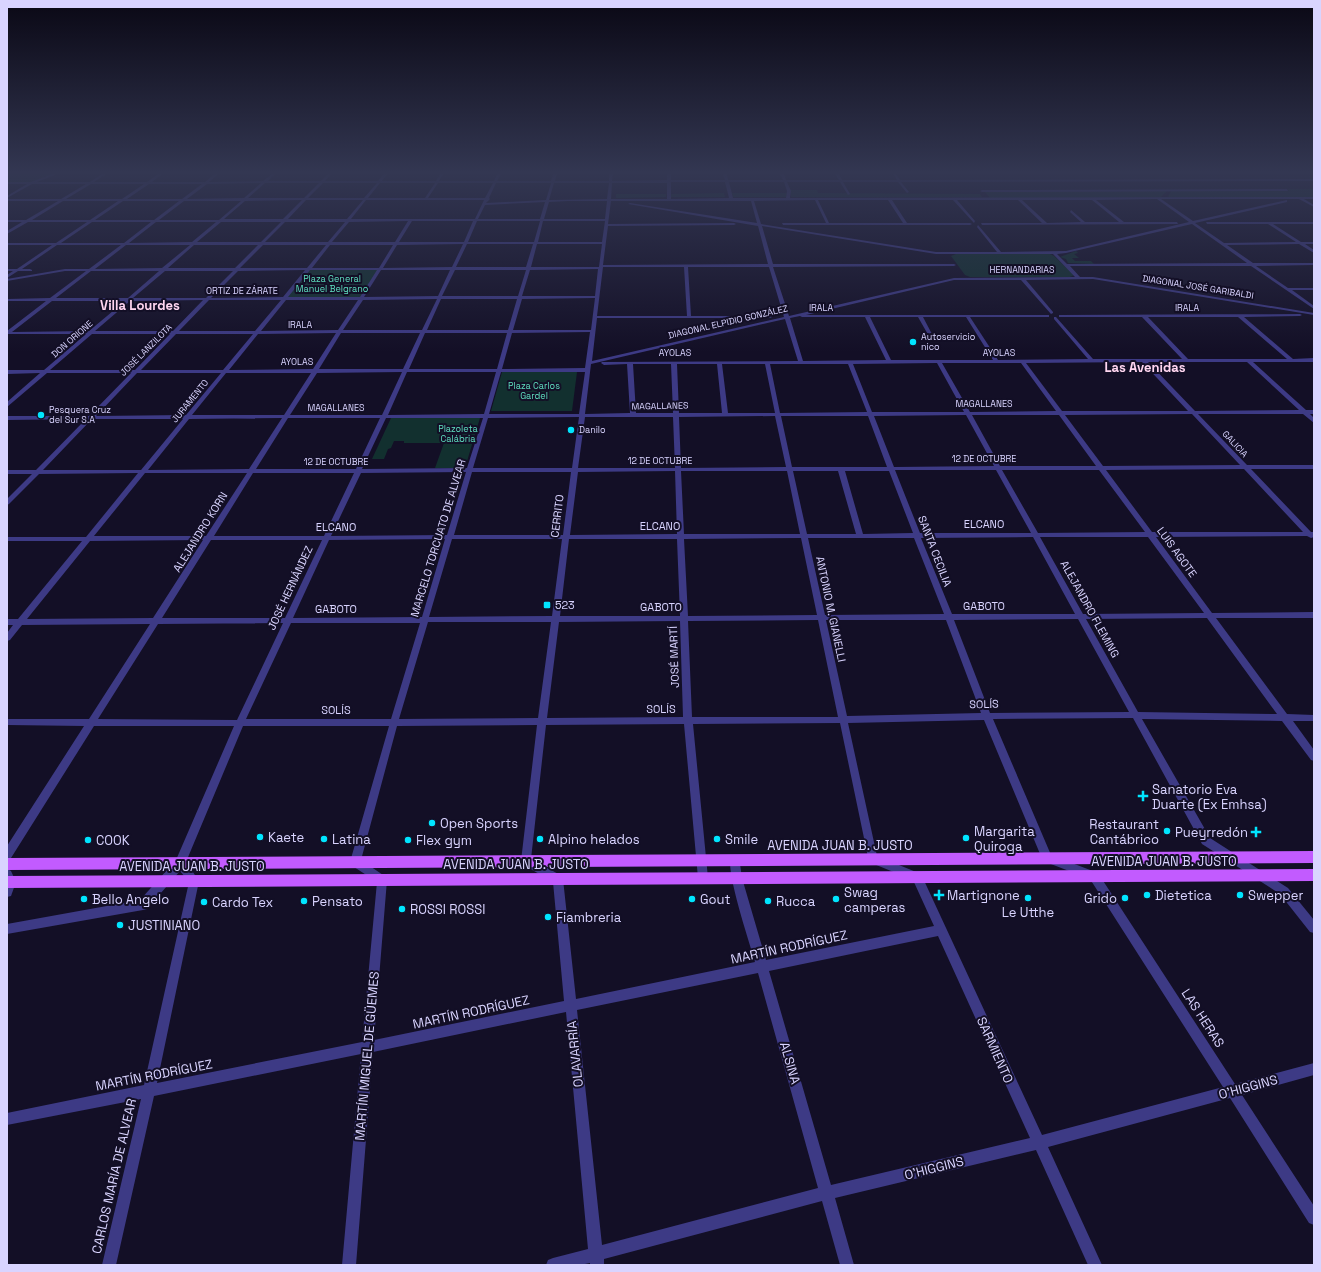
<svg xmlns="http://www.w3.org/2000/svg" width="1321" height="1272" viewBox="0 0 1321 1272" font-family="'Space Grotesk',sans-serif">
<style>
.green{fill:#12302f}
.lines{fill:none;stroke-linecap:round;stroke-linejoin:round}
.minor{fill:#3d3a85;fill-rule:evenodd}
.major{fill:#c25bff;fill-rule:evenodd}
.poi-dot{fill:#00e5ff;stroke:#130f26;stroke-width:1.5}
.labels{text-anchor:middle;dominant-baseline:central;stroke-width:4;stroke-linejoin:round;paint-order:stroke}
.far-street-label{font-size:9px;fill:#d9d4ff;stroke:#130f26}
.far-park-label{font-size:9px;fill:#5fe0c0;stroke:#130f26}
.far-poi-label{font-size:9px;fill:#d9d4ff;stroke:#130f26;text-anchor:start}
.street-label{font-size:11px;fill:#d9d4ff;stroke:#130f26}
.poi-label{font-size:11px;fill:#d9d4ff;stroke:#130f26;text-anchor:start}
.far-district-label{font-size:13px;font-weight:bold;fill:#ffd6f0;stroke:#130f26}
.near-poi-label{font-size:13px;fill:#d9d4ff;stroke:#130f26;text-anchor:start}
.near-street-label{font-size:13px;fill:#d9d4ff;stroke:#130f26}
</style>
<rect width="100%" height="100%" fill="#130f26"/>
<!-- green -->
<g class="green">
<path d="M7 174H53L31 182H7Z"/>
<path d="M1287 189H1314V197H1168L1171 191H1289Z"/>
<path d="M790 190H817L818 193 980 194 982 197H791Z"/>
<path d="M985 192 1165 191 1166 192 1161 197 990 198Z"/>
<path d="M724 193 725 197H670V194Z"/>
<path d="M732 193H787L786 197H733Z"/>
<path d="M616 194H666V197L616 198Z"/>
<path d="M1076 251 1078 253 1074 254 1079 258H1072L1075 261H1091L1094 264 1068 263 1066 259 1060 257Z"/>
<path d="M956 254H1050L1054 256 1074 275 1070 277H970L965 275 951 256Z"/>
<path d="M309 269 380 270 361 299H284Z"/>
<path d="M502 372H577L572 411H491Z"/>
<path d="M391 418H480L465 468H435L444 443H404V441H394L391 448 388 449 384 459H372Z"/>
</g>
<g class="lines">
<!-- minor -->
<g class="minor">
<path d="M52 174H57L37 182H90L102 174H106L94 182H147L158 174H162L152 182H205L215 174H218L209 182 263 181 272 174H275L268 181H321L328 174H331L325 181H378L384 174H387L382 181H436L440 174H443L439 181H494L497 174H501L497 181H551L553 174H557L555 181H609V174H613L612 181 667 180V174H671V180H725L723 174H727L728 180H783L780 174H784L786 180H839L835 174H839L842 180H897L893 174H896L900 180 1314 179V181L901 182 909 192 907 193 898 182H843L850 194 848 195 840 182H787L791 191 790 198 1314 197V199H1304L1314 205V207L1299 199H1161L1193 221 1287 200V202L1195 223 1224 243 1296 242 1268 224H1207L1206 222H1314V224H1273L1301 242H1314V244H1305L1314 250V253L1299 244 1227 245 1253 263H1314V265L1256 266 1288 288H1314V290H1292L1314 306V309L1251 266H1070L1080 277H1093L1314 313V315L1093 279 1026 280 1053 312V313L1051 314 1021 280H954L806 315H1049V317H970L998 360 1088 359 1054 319V317H1056L1093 359H1182L1142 317H1059V315H1061L1300 314 1302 315 1300 316 1244 317 1293 359 1314 358V362H1253L1306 410H1314V414H1310L1314 418V423L1303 414H1198L1247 465H1314V469H1251L1311 532H1314V537L1311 538 1307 536 1156 537 1212 613 1314 612V618H1216L1287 714 1314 715V721H1293L1314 750V761L1311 760 1282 721 1142 719 1210 838 1288 888 1314 920V933L1310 932 1280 894 1202 844 1133 718 993 719 1051 855 1098 873 1235 1084 1314 1063V1075L1242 1095 1314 1206V1225L1309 1223 1230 1098 1048 1147 1102 1265H1088L1036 1150 835 1198 854 1265H840L822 1201 604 1259V1265H590V1263L580 1265H546L548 1260 553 1258 588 1249 566 1012 373 1052 356 1265H342L361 1054 154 1096 116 1265H102L141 1099 7 1125V1113L144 1085 189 882 180 871 147 909 143 910 7 934V924L140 900 176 860 234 726H94L11 858 7 860V846L84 726 7 725V719H89L150 624 22 625 10 640 7 641V633L13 625H7V619H18L82 541H7V537H86L138 473 39 474 9 504 7 505V499L32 474H7V470H36L86 419 7 420V416H89L131 373H47L7 407V402L40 373 7 374V370H44L86 334H7V331L46 301H7V299L50 298 86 271H65L7 281V279L65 269H89L121 245H57L22 269H30L32 270V271H18L7 278V275L13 271H7V269H17L52 245H7V243H56L87 222H28L7 234V231L22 222H7V220H26L58 201H7V199H61L86 184H32L7 198V196L27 184H7V182H31ZM671 182H725L729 198 671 199ZM729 182H784L787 191 786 198H733ZM261 183 244 198 187 199 207 184ZM265 183H319L304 198H248ZM323 183H377L364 198H308ZM380 183H435L425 198H368ZM438 183H493L485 198H428ZM496 183H551L546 200 486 203 490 199 489 198ZM554 183H609L607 199 549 200ZM612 183H667V199H611ZM91 184H144L122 199H66ZM149 184H202L182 199H127ZM1157 199 1189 222 1066 251 1001 252 978 225 977 227 997 252H936L761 224 754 201 815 200 826 223H782L783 225H970L972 224 970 223H907L892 200H953L974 223 975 221 957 200H1018L1042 223H981L982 225 1178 224 1177 222H1124L1096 200ZM302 200 283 219H224L245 201ZM306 200H363L347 219H288ZM366 200H484L475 219H351ZM818 200H888L903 223H829ZM1022 200H1092L1119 222H1085L1071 210 1070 212 1081 222 1047 223ZM63 201H118L90 220H32ZM123 201H179L154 220H95ZM184 201H241L219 220H159ZM568 201H607L605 219H544L549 202ZM611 201H751L757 223 630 203 628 204 758 226 768 264 603 265 608 226 734 225 736 224 734 223 608 224ZM545 202 540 219H478L485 205ZM408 221 395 242H332L349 222ZM412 221H473L464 242H399ZM477 221H540L534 242H468ZM543 221H605L602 242H538ZM92 222H151L124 243H61ZM156 222H216L192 242 129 243ZM221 222H281L261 242H197ZM285 222H345L328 242H265ZM1192 224 1247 263 1067 264 1057 254 1066 253ZM762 226 936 254H1053L1075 277 954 278 789 316 773 267 954 266 956 265 954 264H773ZM463 244 452 267 383 268 397 245ZM467 244H533L526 267H456ZM537 244H602L599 267H531ZM126 245H190L162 268 95 269ZM194 245H258L235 268H168ZM263 245H326L307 268H240ZM330 245H393L379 268H312ZM603 267H684L687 316H597ZM688 267H769L784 317 592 361 597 318H770L772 317 770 316H691ZM598 269 595 296H522L530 270ZM305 270 283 297 211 298 238 271ZM310 270H377L360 297H288ZM381 270H450L438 296 364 297ZM455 270H526L518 296H442ZM91 271H159L128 298H56ZM165 271H233L206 298H133ZM595 298 591 330H513L522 299ZM437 299 422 330H343L363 300ZM441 299H517L508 330H427ZM203 300 173 331H95L130 301ZM209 300H281L255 331H179ZM286 300H358L338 330 261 331ZM52 301H125L89 331 12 332ZM800 316 802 317H865L886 360 803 361 790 318ZM870 317H918L930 338 932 339 934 338 923 317H966L993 360H891ZM1148 317H1238L1287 359H1188ZM785 319 798 361 602 362 601 363 604 365 627 364 630 413 585 414 591 364ZM590 332 585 368 502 369 512 333ZM336 333 313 369 229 370 258 334ZM341 333H420L403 369H319ZM425 333H507L497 369H409ZM92 334H170L135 370H50ZM176 334H253L223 370H141ZM1142 362 1188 411H1062L1026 363ZM1148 362H1247L1299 410 1195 411ZM937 363 964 412H872L853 364ZM942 363H1021L1056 411 970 412ZM633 364H671L673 413H636ZM677 364H717L722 413H679ZM722 364H765L775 413H728ZM770 364H848L867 412 780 413ZM402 372 382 415H290L317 373ZM407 372H496L484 414 388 415ZM501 372H585L579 414H489ZM137 373H221L186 415 96 416ZM226 373H311L284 415H192ZM1192 414 1240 465 1103 466 1065 415ZM966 415 994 466 894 467 874 416ZM972 415H1059L1096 466H1000ZM775 416 786 467 681 468 679 417ZM781 416H868L887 467H792ZM579 417 572 468H473L488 418ZM585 417H673L675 468H578ZM282 418 249 469 148 470 189 419ZM288 418H380L356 469H256ZM386 418H483L467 468 362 469ZM92 419H183L141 470H43ZM1244 469 1303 532H1152L1106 470ZM895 470H996L1031 533H920ZM1002 470H1099L1145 532 1038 533ZM675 471 677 534 570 535 578 472ZM681 471H787L800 534H684ZM793 471H838L856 534H807ZM845 471H889L913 533 863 534ZM466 472 447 535 331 536 361 473ZM472 472H571L563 535H454ZM145 473H247L206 536H94ZM253 473H354L324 536H214ZM1033 537 1075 614H952L921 538ZM1040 537H1148L1204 613 1083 614ZM801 538 817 615 688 616 684 539ZM808 538H914L944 614 825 615ZM445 539 422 617 293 618 329 540ZM452 539H562L552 616 429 617ZM569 539H677L680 616H560ZM203 540 153 618 27 619 90 541ZM211 540H322L285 618H162ZM1207 618 1277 714 1138 712 1086 619ZM1078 619 1129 712 990 713 954 620ZM818 620 838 717H692L688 621ZM826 620H946L981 713 847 716ZM680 621 683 717 547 718 559 622ZM428 622H551L538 718 399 719ZM283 623 237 720 98 719 158 624ZM291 623H420L391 719H246ZM984 720 1043 861 1090 879 1223 1087 1042 1135 921 874 877 856 848 723ZM840 723 869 862 913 880 934 926 766 960 742 878 739 857 735 855 731 857C725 870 750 944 755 962L576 999 563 879 562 876 531 859 546 725 684 724 698 878 699 881 703 883 707 881 708 878 693 724ZM537 725 521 861 522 864 553 882 564 1001 374 1040 387 880 386 877 361 860 397 726ZM243 726H389L350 862 351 865 377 882 362 1042 157 1083 199 881 186 862ZM938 936 1030 1138 831 1185 769 971ZM758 973 818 1188 602 1245 577 1010Z"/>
<path d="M1287 189 1288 191 982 192 980 191 982 190Z"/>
<path d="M7 869 11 871 16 882 11 896 7 897Z"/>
</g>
<!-- major -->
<g class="major">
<path d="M1314 851V863L7 870V858Z"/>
<path d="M1314 869V881L7 888V876Z"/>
</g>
</g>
<!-- sky -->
<linearGradient id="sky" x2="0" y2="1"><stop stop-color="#0a0815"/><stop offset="0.49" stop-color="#333752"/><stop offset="1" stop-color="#333752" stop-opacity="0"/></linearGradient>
<rect width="1321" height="352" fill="url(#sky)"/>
<!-- markers -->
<g class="poi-dot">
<circle cx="913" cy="342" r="4"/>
<circle cx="41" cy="415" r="4"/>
<circle cx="571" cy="430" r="4"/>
<rect x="543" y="601" width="8" height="8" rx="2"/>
<path d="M1141 790h4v4h4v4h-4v4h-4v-4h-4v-4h4z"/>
<circle cx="432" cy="823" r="4"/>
<circle cx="1167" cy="831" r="4"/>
<path d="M1254 826h4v4h4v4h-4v4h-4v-4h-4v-4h4z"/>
<circle cx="260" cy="837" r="4"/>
<circle cx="966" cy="838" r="4"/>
<circle cx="324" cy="839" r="4"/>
<circle cx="540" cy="839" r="4"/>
<circle cx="717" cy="839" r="4"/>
<circle cx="88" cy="840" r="4"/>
<circle cx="408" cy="840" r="4"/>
<path d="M937 889h4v4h4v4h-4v4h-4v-4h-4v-4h4z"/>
<circle cx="1147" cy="895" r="4"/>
<circle cx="1240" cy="895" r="4"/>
<circle cx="1028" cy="898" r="4"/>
<circle cx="1125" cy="898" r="4"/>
<circle cx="84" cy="899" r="4"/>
<circle cx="692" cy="899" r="4"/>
<circle cx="836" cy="899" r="4"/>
<circle cx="304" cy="901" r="4"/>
<circle cx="768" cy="901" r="4"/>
<circle cx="204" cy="902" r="4"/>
<circle cx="402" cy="909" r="4"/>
<circle cx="548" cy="917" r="4"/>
<circle cx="120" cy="925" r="4"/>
</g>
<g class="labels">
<!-- far-street labels -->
<g class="far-street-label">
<text x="1022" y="270">HERNANDARIAS</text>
<text transform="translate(1198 287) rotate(9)">DIAGONAL JOSÉ GARIBALDI</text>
<text x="242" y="291">ORTIZ DE ZÁRATE</text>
<text x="821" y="308">IRALA</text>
<text x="1187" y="308">IRALA</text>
<text transform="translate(728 322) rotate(-13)">DIAGONAL ELPIDIO GONZÁLEZ</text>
<text x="300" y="325">IRALA</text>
<text transform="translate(72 339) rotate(-41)">DON ORIONE</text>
<text transform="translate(146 350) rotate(-45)">JOSÉ LANZILOTA</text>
<text x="675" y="353">AYOLAS</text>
<text x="999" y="353">AYOLAS</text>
<text x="297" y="362">AYOLAS</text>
<text transform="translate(190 401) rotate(-51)">JURAMENTO</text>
<text x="984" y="404">MAGALLANES</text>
<text transform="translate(660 406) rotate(-1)">MAGALLANES</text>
<text x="336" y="408">MAGALLANES</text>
<text transform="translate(1235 444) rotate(47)">GALICIA</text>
<text x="984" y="459">12 DE OCTUBRE</text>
<text x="660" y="461">12 DE OCTUBRE</text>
<text x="336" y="462">12 DE OCTUBRE</text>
</g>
<!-- far-park labels -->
<g class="far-park-label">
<text x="332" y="279">Plaza General<tspan x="332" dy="10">Manuel Belgrano</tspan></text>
<text x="534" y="386">Plaza Carlos<tspan x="534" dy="10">Gardel</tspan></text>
<text x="458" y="429">Plazoleta<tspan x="458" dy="10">Calábria</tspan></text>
</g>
<!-- far-poi labels -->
<g class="far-poi-label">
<text x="921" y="337">Autoservicio<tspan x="921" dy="10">nico</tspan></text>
<text x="49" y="410">Pesquera Cruz<tspan x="49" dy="10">del Sur S.A</tspan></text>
<text x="579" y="430">Danilo</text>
</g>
<!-- street labels -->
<g class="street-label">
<text transform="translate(557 516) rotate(-83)">CERRITO</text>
<text x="984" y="524">ELCANO</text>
<text x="660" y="526">ELCANO</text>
<text x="336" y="527">ELCANO</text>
<text transform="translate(200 532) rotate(-58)">ALEJANDRO KORN</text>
<text transform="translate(438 538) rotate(-73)">MARCELO TORCUATO DE ALVEAR</text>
<text transform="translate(935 551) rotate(69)">SANTA CECILIA</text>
<text transform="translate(1177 552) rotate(54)">LUIS AGOTE</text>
<text transform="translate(290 588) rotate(-65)">JOSÉ HERNÁNDEZ</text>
<text x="984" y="606">GABOTO</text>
<text x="661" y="607">GABOTO</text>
<text x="336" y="609">GABOTO</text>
<text transform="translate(831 609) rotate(78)">ANTONIO M. GIANELLI</text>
<text transform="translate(1090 609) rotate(61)">ALEJANDRO FLEMING</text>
<text transform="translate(674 657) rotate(-92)">JOSÉ MARTÍ</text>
<text transform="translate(984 704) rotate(-1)">SOLÍS</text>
<text x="661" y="709">SOLÍS</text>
<text x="336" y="710">SOLÍS</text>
</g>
<!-- poi labels -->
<g class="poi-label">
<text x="555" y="605">523</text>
</g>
<!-- far-district labels -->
<g class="far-district-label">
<text x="140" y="305">Villa Lourdes</text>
<text x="1145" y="367">Las Avenidas</text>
</g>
<!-- near-poi labels -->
<g class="near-poi-label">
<text x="1152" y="789">Sanatorio Eva<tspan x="1152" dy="15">Duarte (Ex Emhsa)</tspan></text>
<text x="440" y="823">Open Sports</text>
<text x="1159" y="824" text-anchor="end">Restaurant<tspan x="1159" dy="15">Cantábrico</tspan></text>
<text x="974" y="831">Margarita<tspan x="974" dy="15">Quiroga</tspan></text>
<text x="1248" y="832" text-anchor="end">Pueyrredón</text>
<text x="268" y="837">Kaete</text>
<text x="332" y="839">Latina</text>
<text x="548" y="839">Alpino helados</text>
<text x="725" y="839">Smile</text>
<text x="96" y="840">COOK</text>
<text x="416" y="840">Flex gym</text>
<text x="844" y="892">Swag<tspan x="844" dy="15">camperas</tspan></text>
<text x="947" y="895">Martignone</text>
<text x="1155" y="895">Dietetica</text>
<text x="1248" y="895">Swepper</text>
<text x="1117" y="898" text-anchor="end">Grido</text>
<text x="92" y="899">Bello Angelo</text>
<text x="700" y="899">Gout</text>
<text x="312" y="901">Pensato</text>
<text x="776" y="901">Rucca</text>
<text x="212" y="902">Cardo Tex</text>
<text x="410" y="909">ROSSI ROSSI</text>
<text x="1028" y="912" text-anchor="middle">Le Utthe</text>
<text x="556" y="917">Fiambreria</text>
<text x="128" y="925">JUSTINIANO</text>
</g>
<!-- near-street labels -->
<g class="near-street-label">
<text x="840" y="845">AVENIDA JUAN B. JUSTO</text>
<text x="1164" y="861">AVENIDA JUAN B. JUSTO</text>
<text x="516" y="864">AVENIDA JUAN B. JUSTO</text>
<text x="192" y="866">AVENIDA JUAN B. JUSTO</text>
<text transform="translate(789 947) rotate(-12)">MARTÍN RODRÍGUEZ</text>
<text transform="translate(471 1012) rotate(-12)">MARTÍN RODRÍGUEZ</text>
<text transform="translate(1203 1018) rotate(57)">LAS HERAS</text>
<text transform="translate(995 1050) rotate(66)">SARMIENTO</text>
<text transform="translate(575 1054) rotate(-96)">OLAVARRÍA</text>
<text transform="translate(367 1056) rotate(-85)">MARTÍN MIGUEL DE GÜEMES</text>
<text transform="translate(790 1063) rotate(74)">ALSINA</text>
<text transform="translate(154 1075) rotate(-11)">MARTÍN RODRÍGUEZ</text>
<text transform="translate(1248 1087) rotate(-15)">O'HIGGINS</text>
<text transform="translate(934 1168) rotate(-14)">O'HIGGINS</text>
<text transform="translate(114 1176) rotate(-77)">CARLOS MARÍA DE ALVEAR</text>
</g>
</g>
<!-- border -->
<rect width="1321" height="1272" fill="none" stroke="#d9d4ff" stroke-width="16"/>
</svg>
